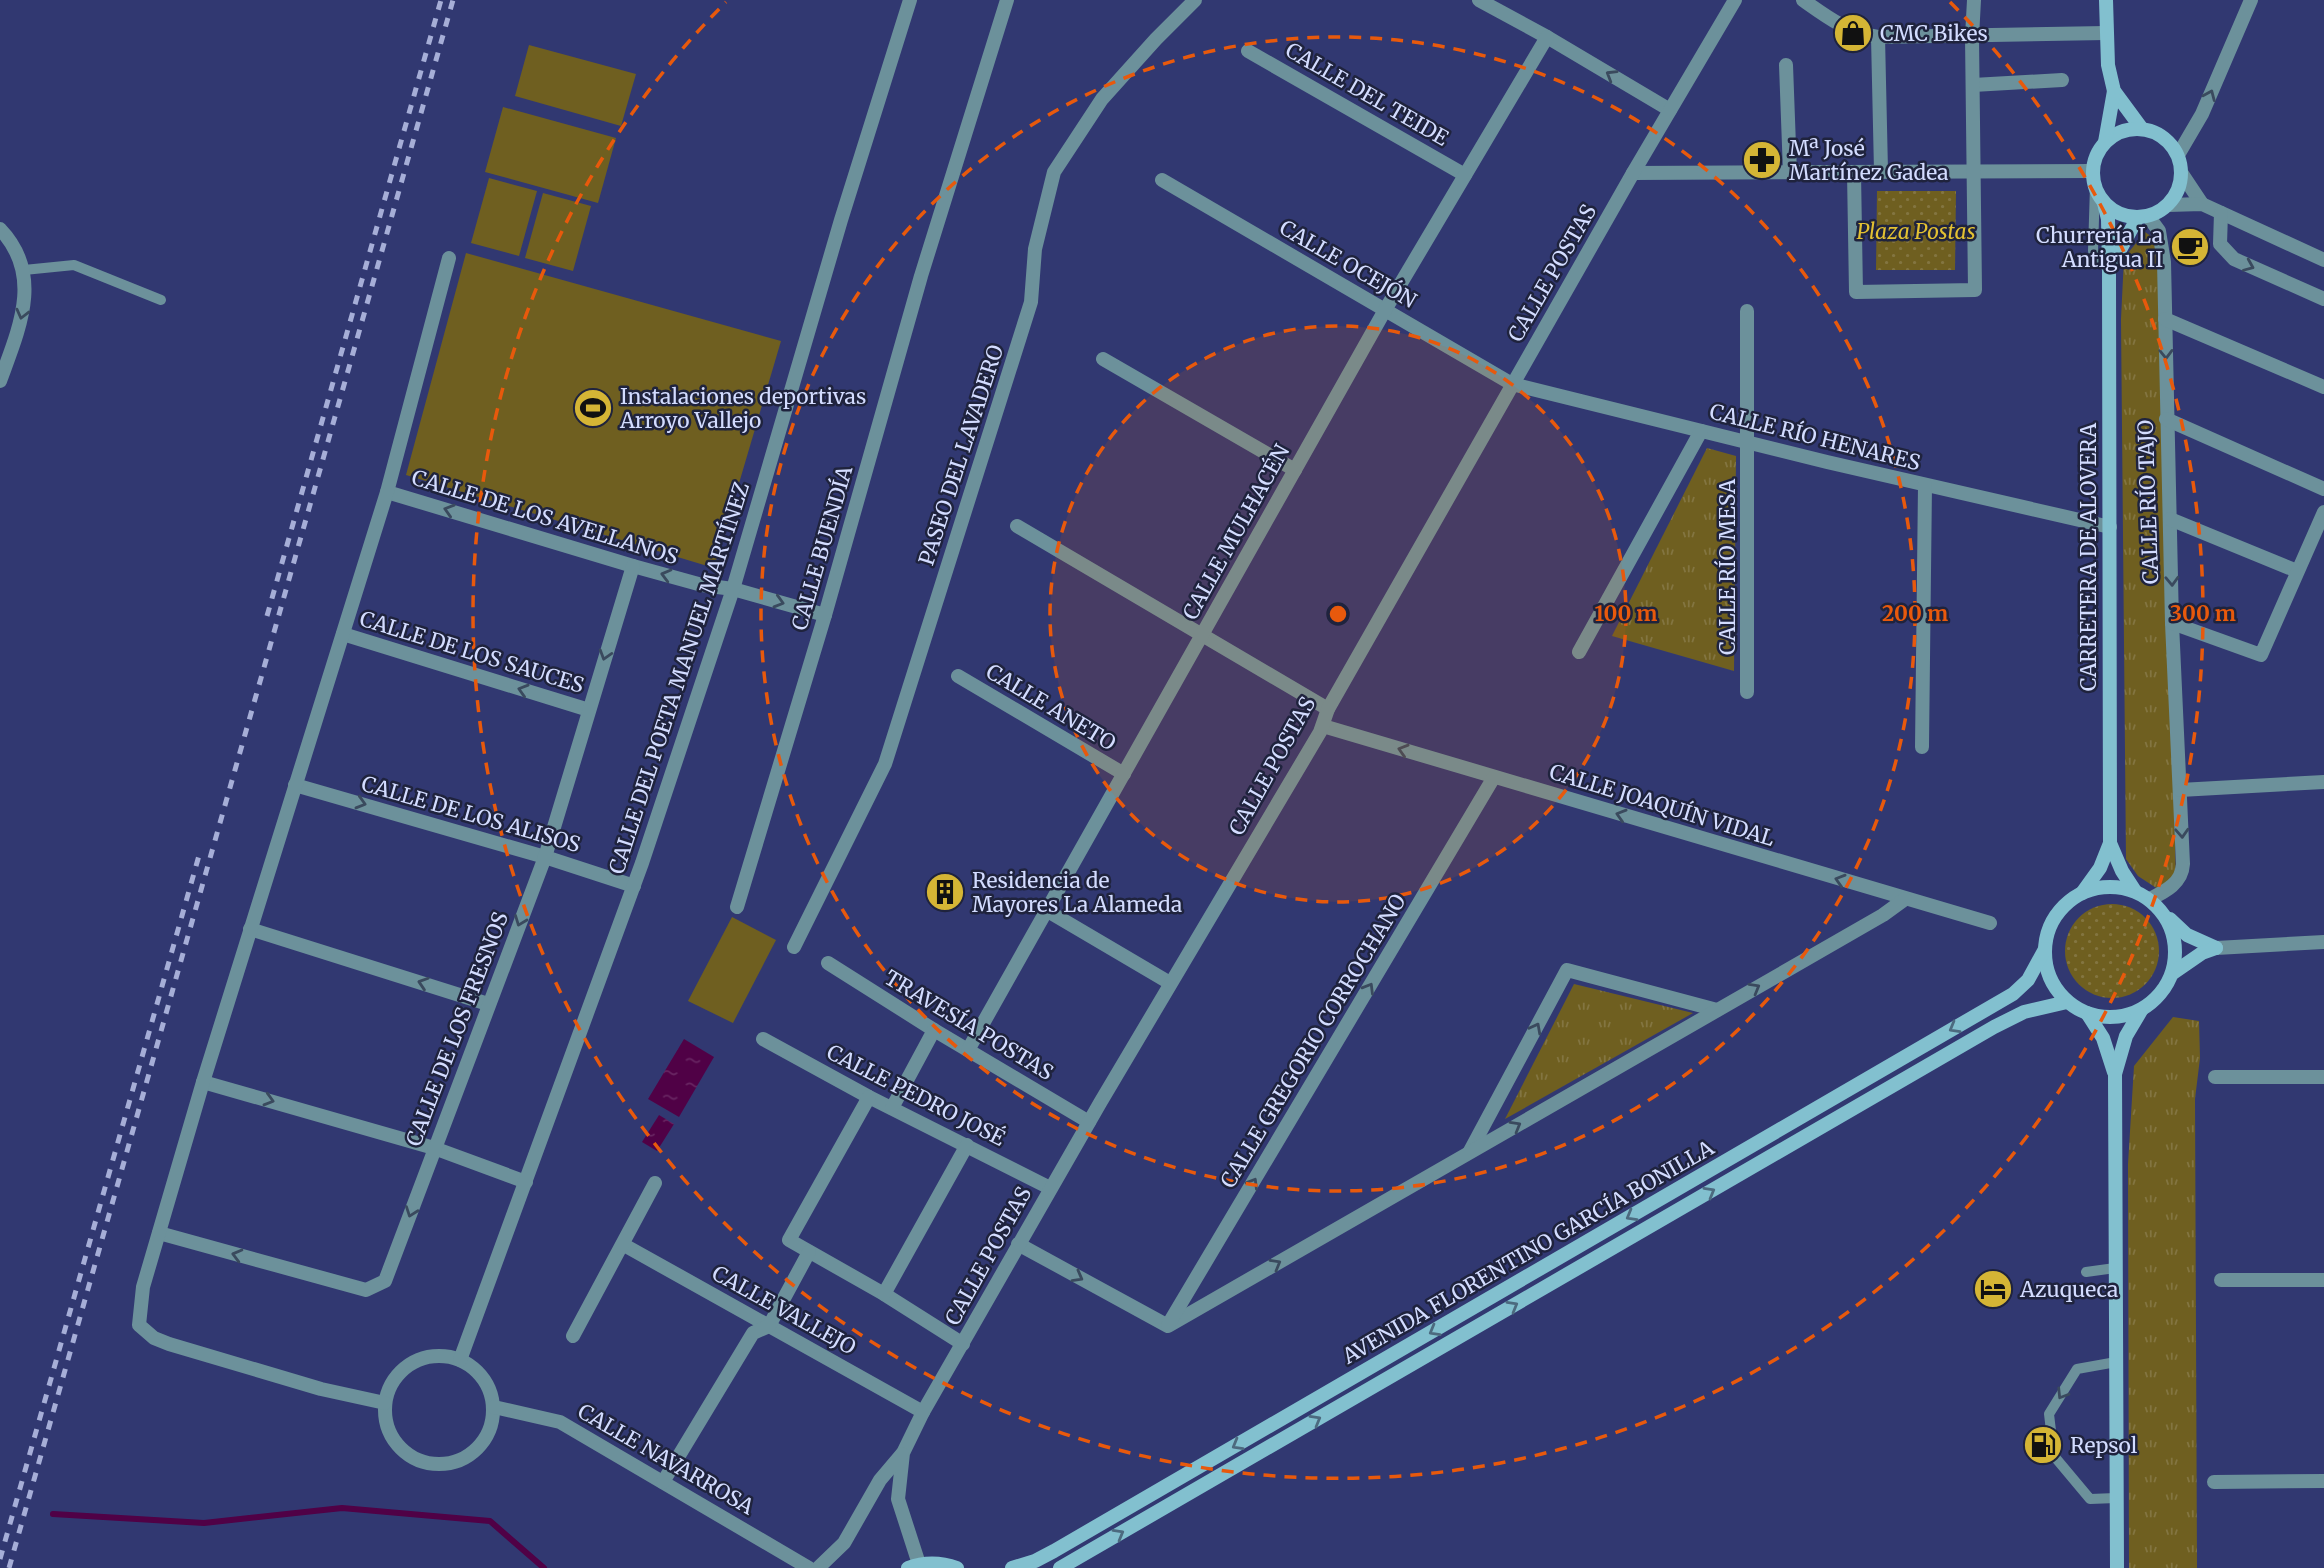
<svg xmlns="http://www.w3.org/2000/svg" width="2324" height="1568" viewBox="0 0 2324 1568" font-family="Merriweather,serif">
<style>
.grass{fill:url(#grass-dots)}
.park{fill:url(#park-tufts)}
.pitch{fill:#6f5f20}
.water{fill:url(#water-ripples)}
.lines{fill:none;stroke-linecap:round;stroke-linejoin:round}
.stream{stroke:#500146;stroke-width:6}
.lane{stroke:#6c919b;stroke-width:10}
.street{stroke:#6c919b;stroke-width:14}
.secondary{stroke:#82c0cf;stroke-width:14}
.rail{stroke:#a6aed7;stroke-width:5;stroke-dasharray:9 9;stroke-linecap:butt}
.oneway{stroke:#3a4a5e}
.oneway2{stroke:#4c6a7f}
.ring{fill:none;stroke:#e8590c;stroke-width:3.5;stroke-dasharray:12 9}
.labels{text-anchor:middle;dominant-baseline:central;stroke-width:5;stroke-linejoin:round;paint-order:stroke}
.poi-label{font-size:21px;fill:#d3dcff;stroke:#1f233d;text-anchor:start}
.street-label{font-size:21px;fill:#d3dcff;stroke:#1f233d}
.park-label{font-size:21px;font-style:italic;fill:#e3c132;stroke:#1f233d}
.centre{fill:#e8590c;stroke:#1f233d;stroke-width:3.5}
.ring-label{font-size:21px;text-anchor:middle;font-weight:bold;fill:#e8590c;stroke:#1f233d;stroke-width:5;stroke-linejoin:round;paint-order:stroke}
</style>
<defs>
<pattern id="grass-dots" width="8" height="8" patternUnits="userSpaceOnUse" patternTransform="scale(1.75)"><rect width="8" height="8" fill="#6f5f20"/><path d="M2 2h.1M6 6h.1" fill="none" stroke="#837541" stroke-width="1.8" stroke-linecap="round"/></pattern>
<pattern id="park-tufts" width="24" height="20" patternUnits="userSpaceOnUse" patternTransform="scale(1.75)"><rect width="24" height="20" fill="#6f5f20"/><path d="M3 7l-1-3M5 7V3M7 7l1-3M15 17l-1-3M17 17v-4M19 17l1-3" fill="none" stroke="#837541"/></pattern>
<pattern id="water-ripples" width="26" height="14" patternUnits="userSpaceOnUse" patternTransform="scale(1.75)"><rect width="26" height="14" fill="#500146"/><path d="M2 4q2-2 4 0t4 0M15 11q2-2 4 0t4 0" fill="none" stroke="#682562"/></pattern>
</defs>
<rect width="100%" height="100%" fill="#313871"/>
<!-- grass -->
<g class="grass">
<path d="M1877 191H1956L1955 270H1876Z"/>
<circle cx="2112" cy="951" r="47"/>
</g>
<!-- park -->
<g class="park">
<path d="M2145 232 2158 241C2161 455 2171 668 2176 882L2164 893 2138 876 2126 859 2121 319 2124 258Z"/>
<path d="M1707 448 1736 456 1734 671 1612 636Z"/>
<path d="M1574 984 1693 1013 1505 1119Z"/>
<path d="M2173 1017 2199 1021 2200 1058 2195 1099 2197 1568H2129L2128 1164 2134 1066Z"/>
</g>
<!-- pitch -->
<g class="pitch">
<path d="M529 45 636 74 621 126 515 96Z"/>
<path d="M503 107 616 138 598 203 485 172Z"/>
<path d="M489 178 537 191 519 256 471 243Z"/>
<path d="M543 193 591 206 573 271 525 258Z"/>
<path d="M466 253 781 341 714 568 406 475Z"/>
<path d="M732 917 776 940 733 1023 688 1001Z"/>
</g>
<!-- water -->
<g class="water">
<path d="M684 1039 714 1057 679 1117 648 1099Z"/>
<path d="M659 1115 674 1124 657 1151 642 1142Z"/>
</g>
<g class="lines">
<!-- stream -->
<path class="stream" d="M53 1514 204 1523 342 1508 490 1521 544 1568"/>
<!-- lane -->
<g class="lane">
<path d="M2095 186 2093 251 2109 271"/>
<path d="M24 270 74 265 161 300"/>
<path d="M2086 1272 2115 1268"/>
<path d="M2116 1362 2077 1369 2049 1414 2054 1456 2090 1499 2116 1498"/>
</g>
<!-- street -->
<g class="street">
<path d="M1479 0 1547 37 1670 110"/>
<path d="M1803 0C1827 17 1848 33 1878 37L2106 33"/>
<path d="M1878 37 1881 171"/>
<path d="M1248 51 1465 175"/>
<path d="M1786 65 1790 173"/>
<path d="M1973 85 2062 80"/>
<path d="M2178 155 2202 114 2251 0"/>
<path d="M1633 173 2092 171"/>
<path d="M1854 173 1856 292 1975 290 1972 37 1974 0"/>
<path d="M2182 174 2202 204"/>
<path d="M1162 180 1512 384 1827 462 2110 527"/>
<path d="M2168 205 2202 204 2324 260"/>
<path d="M2221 213 2220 244 2234 259 2324 299"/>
<path d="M2148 216 2159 231 2164 262 2172 623 2183 864C2182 883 2166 891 2150 899"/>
<path d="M0 229C44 275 19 329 0 381"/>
<path d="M1747 311V692"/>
<path d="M2165 319 2324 387"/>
<path d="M1103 359 1295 470"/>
<path d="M2166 419 2324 489"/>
<path d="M387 492 633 566 702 585 733 589 825 615"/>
<path d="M2170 519 2297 571"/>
<path d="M1017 526 1328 709"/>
<path d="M2172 623 2261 655 2324 512"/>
<path d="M343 634 589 710"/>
<path d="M1579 652 1701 431"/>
<path d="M958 676 1124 774"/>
<path d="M1323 726 1990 923"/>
<path d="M1922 747 1925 485"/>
<path d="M295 785 545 857 634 886"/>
<path d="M2180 790 2324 782"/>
<path d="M737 907 825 615 921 276 1007 0"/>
<path d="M1046 910 1170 983"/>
<path d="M250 929 488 1004"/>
<path d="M794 947 885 764 1031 302 1035 249 1054 172 1102 99 1156 39 1195 0"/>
<path d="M2216 948 2324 942"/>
<path d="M828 963 934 1030 1089 1122"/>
<path d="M763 1039 869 1097 1050 1188"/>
<path d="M968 1050 1385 310 1547 37"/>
<path d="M2215 1077H2324"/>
<path d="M203 1082 434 1148 526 1182"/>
<path d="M869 1097 789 1240 884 1294 963 1344"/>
<path d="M892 1108 934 1030"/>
<path d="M1470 1151 1567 970 1717 1010"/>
<path d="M159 1233 366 1290 385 1281 545 857 633 566"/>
<path d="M1018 1244 1168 1326 1883 915 1905 899"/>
<path d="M624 1245 923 1412"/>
<path d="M2221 1280H2324"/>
<path d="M884 1294 967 1145"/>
<path d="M1168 1325 1494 777"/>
<path d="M573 1336 655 1183"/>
<circle cx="439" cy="1410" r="54"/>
<path d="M460 1360 642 863 733 589 841 220 910 0"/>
<path d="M385 1403 321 1389 169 1344 154 1338 139 1325 143 1287 203 1082 387 492 449 258"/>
<path d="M494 1407 560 1422 809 1568"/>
<path d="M663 1482 753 1333 769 1326 809 1252"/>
<path d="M2214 1482 2324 1481"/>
<path d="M919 1564 898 1499 903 1453 923 1412 1100 1103 1320 732 1328 709 1633 173 1735 0"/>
<path d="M818 1568 844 1543 880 1480 902 1454"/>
</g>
<!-- secondary -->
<g class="secondary">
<path d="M2106 0 2108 65 2114 91 2142 129"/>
<circle cx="2137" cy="173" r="44"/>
<path d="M2105 142 2114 91"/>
<path d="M2110 268 2138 217"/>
<path d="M2110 843 2122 871 2135 891"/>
<circle cx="2110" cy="952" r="65"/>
<path d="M2082 893 2100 868 2110 843 2109 271 2108 219 2104 203"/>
<path d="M2170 919 2187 935 2216 948"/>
<path d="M2173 973 2202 953 2216 948"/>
<path d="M2087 1013 2103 1038 2114 1072"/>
<path d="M908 1568C924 1562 940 1562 957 1568"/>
<path d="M1012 1568 1035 1561 1054 1551 2013 994 2028 980 2045 949"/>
<path d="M1060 1568 1994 1027 2024 1012 2067 1002"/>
<path d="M2117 1568 2115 1074 2126 1036 2142 1009"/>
</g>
<!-- rail -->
<g class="rail">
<path d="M267 616 441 0"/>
<path d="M0 1559 200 852"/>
<path d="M9 1568 453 0"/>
</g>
</g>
<!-- one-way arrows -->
<defs><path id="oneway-chevron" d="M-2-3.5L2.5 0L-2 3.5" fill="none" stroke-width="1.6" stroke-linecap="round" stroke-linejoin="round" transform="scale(1.75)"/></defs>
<g class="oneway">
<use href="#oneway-chevron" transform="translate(1611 75) rotate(-149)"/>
<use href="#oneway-chevron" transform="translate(2210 95) rotate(-67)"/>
<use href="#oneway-chevron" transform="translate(2249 266) rotate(23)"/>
<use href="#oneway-chevron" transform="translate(22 314) rotate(104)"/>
<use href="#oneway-chevron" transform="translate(2166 354) rotate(89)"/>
<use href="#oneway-chevron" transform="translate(449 510) rotate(-163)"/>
<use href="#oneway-chevron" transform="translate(666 575) rotate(-165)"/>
<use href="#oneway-chevron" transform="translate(2172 581) rotate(88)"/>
<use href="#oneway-chevron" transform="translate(779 602) rotate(16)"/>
<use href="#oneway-chevron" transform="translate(605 655) rotate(107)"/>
<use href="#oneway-chevron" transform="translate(523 690) rotate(-163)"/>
<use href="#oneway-chevron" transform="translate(1403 750) rotate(-163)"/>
<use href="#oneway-chevron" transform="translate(361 803) rotate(16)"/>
<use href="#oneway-chevron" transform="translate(1621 815) rotate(-163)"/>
<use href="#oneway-chevron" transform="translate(2182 833) rotate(87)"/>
<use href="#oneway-chevron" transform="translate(1840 880) rotate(-163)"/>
<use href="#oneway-chevron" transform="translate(520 921) rotate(111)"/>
<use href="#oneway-chevron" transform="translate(423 983) rotate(-162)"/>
<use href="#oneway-chevron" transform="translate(1369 988) rotate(-59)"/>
<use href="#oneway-chevron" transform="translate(1755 988) rotate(-30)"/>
<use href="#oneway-chevron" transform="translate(1536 1028) rotate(-62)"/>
<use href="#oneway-chevron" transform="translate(269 1100) rotate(16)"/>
<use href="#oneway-chevron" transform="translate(1516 1126) rotate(-30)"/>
<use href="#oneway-chevron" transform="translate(1253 1183) rotate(-59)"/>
<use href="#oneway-chevron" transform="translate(411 1212) rotate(110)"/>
<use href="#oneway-chevron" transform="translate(237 1255) rotate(-165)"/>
<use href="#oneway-chevron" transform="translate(1276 1264) rotate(-30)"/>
<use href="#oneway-chevron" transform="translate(1078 1277) rotate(29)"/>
<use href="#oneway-chevron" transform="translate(2062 1394) rotate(122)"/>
</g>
<g class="oneway2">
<use href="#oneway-chevron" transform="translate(1954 1028) rotate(150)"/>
<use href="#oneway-chevron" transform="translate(1710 1192) rotate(-30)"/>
<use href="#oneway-chevron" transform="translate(1631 1216) rotate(150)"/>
<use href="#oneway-chevron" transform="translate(1513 1306) rotate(-30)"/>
<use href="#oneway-chevron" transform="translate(1434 1331) rotate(150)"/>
<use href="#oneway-chevron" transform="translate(1316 1420) rotate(-30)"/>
<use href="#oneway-chevron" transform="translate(1237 1445) rotate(150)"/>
<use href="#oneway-chevron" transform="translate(1119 1534) rotate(-30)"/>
</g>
<!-- distance rings -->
<circle cx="1338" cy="614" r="288" fill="#e8590c" fill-opacity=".12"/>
<g class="ring">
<circle cx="1338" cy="614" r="288"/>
<circle cx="1338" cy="614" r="577"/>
<path d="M1950 2A865 865 0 1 1 726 2"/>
</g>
<!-- icons -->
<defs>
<g id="shop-disc" transform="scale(2.0125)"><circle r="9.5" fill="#d5b535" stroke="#1f233d"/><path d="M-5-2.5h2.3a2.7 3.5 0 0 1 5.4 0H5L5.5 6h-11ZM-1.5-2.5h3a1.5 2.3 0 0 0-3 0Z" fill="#111"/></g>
<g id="pharmacy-disc" transform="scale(2.0125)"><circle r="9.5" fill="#d5b535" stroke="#1f233d"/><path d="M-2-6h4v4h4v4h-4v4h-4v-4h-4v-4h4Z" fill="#111"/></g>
<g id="cafe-disc" transform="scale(2.0125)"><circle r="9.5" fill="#d5b535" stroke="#1f233d"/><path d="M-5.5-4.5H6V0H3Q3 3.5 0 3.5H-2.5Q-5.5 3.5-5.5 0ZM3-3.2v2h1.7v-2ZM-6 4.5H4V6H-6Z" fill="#111"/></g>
<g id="stadium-disc" transform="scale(2.0125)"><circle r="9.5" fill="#d5b535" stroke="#1f233d"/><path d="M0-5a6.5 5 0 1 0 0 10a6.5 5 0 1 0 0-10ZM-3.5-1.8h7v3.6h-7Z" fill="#111"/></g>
<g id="building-disc" transform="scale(2.0125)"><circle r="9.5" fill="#d5b535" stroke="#1f233d"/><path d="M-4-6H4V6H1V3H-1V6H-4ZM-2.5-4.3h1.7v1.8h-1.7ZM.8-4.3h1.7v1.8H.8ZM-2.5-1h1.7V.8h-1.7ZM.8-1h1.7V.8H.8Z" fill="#111"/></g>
<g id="hotel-disc" transform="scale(2.0125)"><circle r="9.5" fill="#d5b535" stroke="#1f233d"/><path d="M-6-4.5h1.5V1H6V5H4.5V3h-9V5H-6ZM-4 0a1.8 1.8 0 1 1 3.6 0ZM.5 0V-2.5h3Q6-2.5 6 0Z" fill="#111"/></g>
<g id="fuel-disc" transform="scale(2.0125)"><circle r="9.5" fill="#d5b535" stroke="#1f233d"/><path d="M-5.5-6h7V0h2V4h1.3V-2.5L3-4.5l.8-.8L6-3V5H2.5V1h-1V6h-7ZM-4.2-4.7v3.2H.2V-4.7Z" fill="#111"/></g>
</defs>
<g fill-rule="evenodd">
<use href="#shop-disc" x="1853" y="33"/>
<use href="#pharmacy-disc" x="1762" y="160"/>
<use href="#cafe-disc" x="2190" y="247"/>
<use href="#stadium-disc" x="593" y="408"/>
<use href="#building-disc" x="945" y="892"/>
<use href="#hotel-disc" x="1993" y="1289"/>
<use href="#fuel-disc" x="2043" y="1445"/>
</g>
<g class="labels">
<!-- poi labels -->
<g class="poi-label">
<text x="1880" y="33">CMC Bikes</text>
<text x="1789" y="148">Mª José<tspan x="1789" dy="24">Martínez Gadea</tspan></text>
<text x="2163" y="235" text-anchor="end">Churrería La<tspan x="2163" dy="24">Antigua II</tspan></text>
<text x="620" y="396">Instalaciones deportivas<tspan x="620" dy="24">Arroyo Vallejo</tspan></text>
<text x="972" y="880">Residencia de<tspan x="972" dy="24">Mayores La Alameda</tspan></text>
<text x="2020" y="1289">Azuqueca</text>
<text x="2070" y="1445">Repsol</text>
</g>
<!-- street labels -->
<g class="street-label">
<text transform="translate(1367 94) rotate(30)">CALLE DEL TEIDE</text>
<text transform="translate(1348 264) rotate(30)">CALLE OCEJÓN</text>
<text transform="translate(1552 273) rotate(-60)">CALLE POSTAS</text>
<text transform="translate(1815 437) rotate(14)">CALLE RÍO HENARES</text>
<text transform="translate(961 455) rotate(-72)">PASEO DEL LAVADERO</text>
<text transform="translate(2148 502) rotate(-92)">CALLE RÍO TAJO</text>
<text transform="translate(545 517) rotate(17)">CALLE DE LOS AVELLANOS</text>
<text transform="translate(1236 532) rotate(-61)">CALLE MULHACÉN</text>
<text transform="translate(822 548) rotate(-74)">CALLE BUENDÍA</text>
<text transform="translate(2088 557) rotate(-90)">CARRETERA DE ALOVERA</text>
<text transform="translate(1727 567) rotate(-90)">CALLE RÍO MESA</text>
<text transform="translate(472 652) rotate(17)">CALLE DE LOS SAUCES</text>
<text transform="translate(679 678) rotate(-72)">CALLE DEL POETA MANUEL MARTÍNEZ</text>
<text transform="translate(1051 707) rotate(31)">CALLE ANETO</text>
<text transform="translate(1272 766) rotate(-61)">CALLE POSTAS</text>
<text transform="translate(1662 805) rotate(17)">CALLE JOAQUÍN VIDAL</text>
<text transform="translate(471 814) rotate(16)">CALLE DE LOS ALISOS</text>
<text transform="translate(969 1025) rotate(31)">TRAVESÍA POSTAS</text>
<text transform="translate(457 1029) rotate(-69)">CALLE DE LOS FRESNOS</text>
<text transform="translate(1313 1041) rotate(-59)">CALLE GREGORIO CORROCHANO</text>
<text transform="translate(916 1095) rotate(27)">CALLE PEDRO JOSÉ</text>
<text transform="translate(1528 1252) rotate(-30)">AVENIDA FLORENTINO GARCÍA BONILLA</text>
<text transform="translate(988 1256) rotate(-61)">CALLE POSTAS</text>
<text transform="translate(784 1310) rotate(29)">CALLE VALLEJO</text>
<text transform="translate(666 1459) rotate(30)">CALLE NAVARROSA</text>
</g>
<!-- park labels -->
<g class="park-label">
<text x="1916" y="231">Plaza Postas</text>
</g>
</g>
<circle cx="1338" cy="614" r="10" class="centre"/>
<g class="ring-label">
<text x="1626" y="621">100 m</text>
<text x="1915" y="621">200 m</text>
<text x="2203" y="621">300 m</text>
</g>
</svg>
